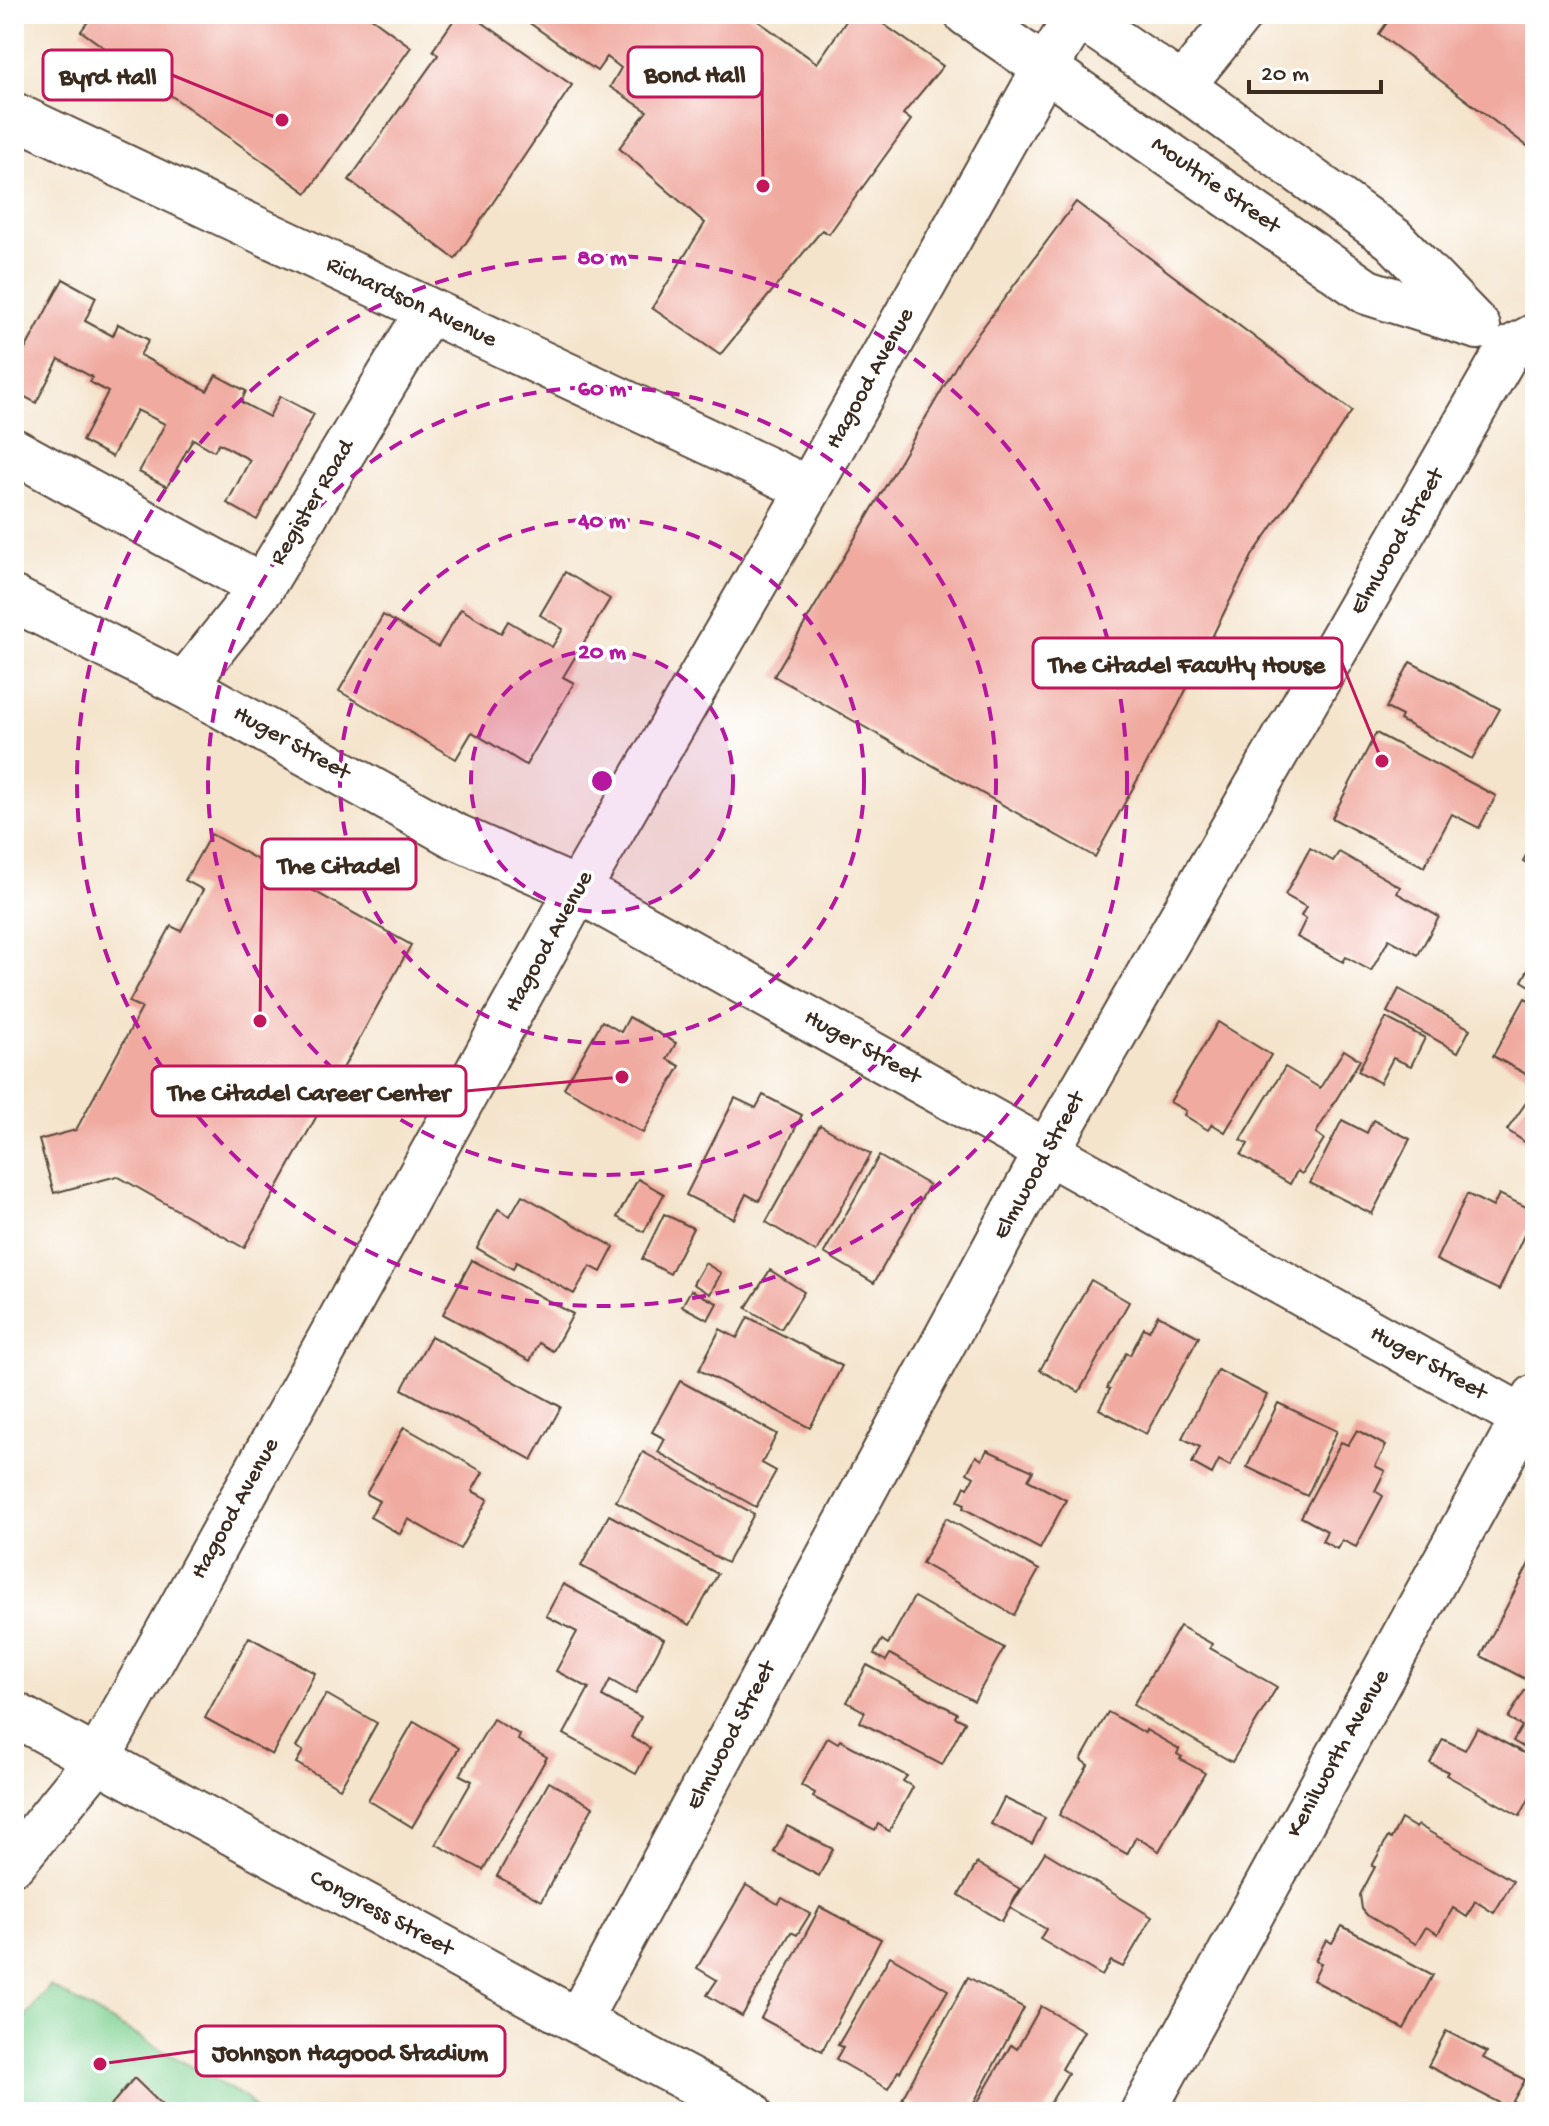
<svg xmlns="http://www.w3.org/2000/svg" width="1549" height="2126" viewBox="0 0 1549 2126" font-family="'Gochi Hand',sans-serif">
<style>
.green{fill:#83d394;stroke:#5f7e59;stroke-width:2}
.building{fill:#f0aaa0}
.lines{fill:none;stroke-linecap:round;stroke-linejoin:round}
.minor-casing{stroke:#574638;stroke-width:48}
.minor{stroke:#fff;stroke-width:44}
.ring{fill:none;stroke:#b5179e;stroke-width:4;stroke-dasharray:14 10}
.labels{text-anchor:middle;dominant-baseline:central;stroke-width:7;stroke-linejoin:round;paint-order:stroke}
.street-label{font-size:24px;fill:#3b2a1e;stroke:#fff}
.centre{fill:#b5179e;stroke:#fff;stroke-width:4}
.ring-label{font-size:24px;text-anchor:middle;font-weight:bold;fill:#b5179e;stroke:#fff;stroke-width:7;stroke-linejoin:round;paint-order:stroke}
.leader{fill:none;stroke:#c2185b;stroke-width:3}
.callout-dot{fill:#c2185b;stroke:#fff;stroke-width:3}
.callout{fill:#fff;stroke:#c2185b;stroke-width:3}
.callout-label{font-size:26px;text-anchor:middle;font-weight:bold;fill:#3b2a1e}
</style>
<rect width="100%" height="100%" fill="#fff"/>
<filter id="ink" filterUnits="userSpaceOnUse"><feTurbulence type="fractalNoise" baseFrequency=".0125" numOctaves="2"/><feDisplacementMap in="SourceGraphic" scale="16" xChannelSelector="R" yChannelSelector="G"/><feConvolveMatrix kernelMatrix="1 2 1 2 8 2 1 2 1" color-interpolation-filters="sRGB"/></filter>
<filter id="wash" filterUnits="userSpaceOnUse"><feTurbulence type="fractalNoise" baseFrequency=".006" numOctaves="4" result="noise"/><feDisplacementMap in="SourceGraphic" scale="32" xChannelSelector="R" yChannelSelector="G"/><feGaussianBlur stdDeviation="1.8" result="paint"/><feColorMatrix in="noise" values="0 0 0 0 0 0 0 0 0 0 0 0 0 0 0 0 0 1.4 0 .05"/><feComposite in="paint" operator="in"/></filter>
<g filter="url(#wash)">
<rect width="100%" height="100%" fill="#f4e4cc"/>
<!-- green -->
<path class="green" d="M50 1986 244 2097 258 2112H14V2031Z"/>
<g id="blocks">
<!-- building -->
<g class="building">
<path d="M94 14H366L411 47 307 193 81 31Z"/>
<path d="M458 14H470L572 85 455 259 349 180 438 55 433 50Z"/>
<path d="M517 14H748L817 63 851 14H869L943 66 903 114 911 120 829 234 822 230 720 355 652 308 705 223 619 148 647 111 610 87 621 68 607 57 597 71Z"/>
<path d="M1393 14H1535V152L1379 34Z"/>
<path d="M1076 202 1352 411 1252 556 1178 706 1095 857 774 676 963 354Z"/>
<path d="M63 279 96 297 85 321 113 336 118 324 149 340 140 355 207 391 216 375 246 391 241 402 269 417 280 396 314 414 257 520 227 503 250 460 219 443 214 451 193 439 167 487 139 472 165 424 137 410 112 457 82 441 108 392 90 382 92 377 59 359 36 403 14 391V370Z"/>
<path d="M565 572 610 599 563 677 574 683 526 765 472 732 456 759 339 691 383 615 438 647 461 609 501 633 508 621 552 647 563 629 540 615Z"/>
<path d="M1410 662 1500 709 1472 759 1400 720 1402 716 1386 708Z"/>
<path d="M1376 733 1496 796 1479 828 1452 814 1424 867 1332 818Z"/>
<path d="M211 834 411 945 244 1248 117 1176 54 1193 39 1140 76 1130 142 1008 129 1002 171 926 181 931 203 890 185 880Z"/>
<path d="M1535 839V868L1523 861Z"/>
<path d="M1310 848 1333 861 1339 852 1400 887 1397 893 1439 917 1418 955 1389 939 1371 971 1346 957 1343 962 1297 937 1306 919 1301 916 1306 907 1285 895Z"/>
<path d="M1535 957V989L1522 981Z"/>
<path d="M1399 989 1470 1029 1458 1052 1387 1012Z"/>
<path d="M1525 998 1535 1003V1079L1493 1056Z"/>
<path d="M629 1017 676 1043 667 1059 680 1066 643 1133 564 1088 602 1021 621 1032Z"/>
<path d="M1386 1018 1425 1038 1411 1066 1393 1058 1380 1083 1358 1071Z"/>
<path d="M1218 1022 1271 1055 1225 1132 1212 1124 1208 1130 1184 1115 1186 1111 1170 1102Z"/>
<path d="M1344 1050 1360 1060 1316 1133 1324 1139 1302 1174 1297 1171 1290 1184 1241 1155 1248 1144 1241 1140 1285 1067 1320 1088Z"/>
<path d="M1535 1090V1149L1507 1130Z"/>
<path d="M763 1095 802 1115 759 1201 746 1194 734 1219 686 1195 735 1098 756 1108Z"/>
<path d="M1342 1120 1367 1133 1373 1120 1410 1139 1372 1214 1310 1183Z"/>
<path d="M820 1125 871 1154 816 1252 766 1222Z"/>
<path d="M879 1156 929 1185 874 1283 824 1253Z"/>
<path d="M638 1179 664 1194 644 1232 617 1217Z"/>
<path d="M1467 1194 1493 1207 1499 1194 1535 1211 1499 1290 1436 1260Z"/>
<path d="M522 1195 614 1247 601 1272 590 1266 574 1294 516 1262 513 1269 477 1248 498 1209 510 1216Z"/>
<path d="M664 1214 693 1228 670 1274 642 1259Z"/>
<path d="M472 1260 573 1314 553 1351 539 1343 530 1361 443 1314Z"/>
<path d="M705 1263 721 1273 710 1294 693 1284Z"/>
<path d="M770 1270 804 1292 781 1329 746 1308Z"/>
<path d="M1091 1280 1129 1302 1079 1392 1040 1370Z"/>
<path d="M691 1290 717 1303 708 1320 682 1306Z"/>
<path d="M1158 1315 1199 1337 1146 1434 1099 1409 1110 1389 1107 1388 1126 1353 1130 1355 1144 1328 1149 1331Z"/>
<path d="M748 1317 842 1366 810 1428 699 1370 720 1329 737 1338Z"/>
<path d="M431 1336 561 1407 532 1460 402 1389Z"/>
<path d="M1218 1370 1267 1395 1230 1466 1219 1460 1212 1474 1192 1463 1200 1447 1182 1438Z"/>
<path d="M680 1381 777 1434 762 1463 776 1471 756 1507 658 1452 665 1439 652 1432Z"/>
<path d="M1278 1403 1337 1431 1307 1496 1247 1467Z"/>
<path d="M404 1427 483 1472 472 1491 488 1499 460 1549 408 1519 400 1534 370 1517 379 1501 366 1494Z"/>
<path d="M1357 1430 1386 1446 1375 1466 1385 1471 1375 1491 1383 1496 1356 1547 1342 1540 1337 1549 1322 1541 1327 1531 1301 1517 1341 1442 1348 1445Z"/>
<path d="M987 1450 1033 1471 1028 1480 1066 1500 1040 1549 963 1508 965 1504 958 1501 965 1486 968 1488 974 1477 967 1473 976 1456 982 1460Z"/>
<path d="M643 1452 754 1514 727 1563 616 1501Z"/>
<path d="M609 1515 718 1574 690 1625 581 1566Z"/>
<path d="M946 1518 1039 1570 1014 1615 922 1563Z"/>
<path d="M1535 1552V1684L1481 1656Z"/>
<path d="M563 1584 664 1639 635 1694 610 1680 602 1696 641 1717 631 1737 650 1748 636 1774 564 1734 589 1688 556 1671 577 1632 546 1616Z"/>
<path d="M914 1597 1004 1648 974 1701 890 1654 886 1661 874 1654 882 1640 888 1644Z"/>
<path d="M1180 1626 1212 1644 1210 1648 1277 1687 1232 1762 1133 1705Z"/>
<path d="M249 1637 315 1673 272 1755 205 1718Z"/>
<path d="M867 1665 957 1713 955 1717 965 1722 942 1765 860 1722 865 1712 847 1702Z"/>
<path d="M1525 1690 1535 1696V1754L1513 1741 1522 1726 1508 1718Z"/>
<path d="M326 1694 377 1723 340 1788 296 1763 303 1751 296 1747Z"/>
<path d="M1108 1712 1145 1733 1146 1730 1179 1749 1177 1754 1182 1757 1180 1759 1205 1773 1159 1851 1136 1837 1127 1854 1059 1815 1088 1765 1081 1760Z"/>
<path d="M493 1719 520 1735 518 1740 547 1757 483 1870 436 1844 472 1781 460 1775Z"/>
<path d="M414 1721 459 1748 412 1827 368 1800Z"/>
<path d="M1477 1728 1535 1759V1788L1520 1816 1446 1775 1448 1772 1430 1763 1443 1739 1465 1750Z"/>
<path d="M828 1737 838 1743 840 1740 907 1776 903 1781 913 1787 889 1831 878 1824 875 1830 813 1797 815 1793 801 1785Z"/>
<path d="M549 1782 593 1807 541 1901 497 1876Z"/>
<path d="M1004 1798 1045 1818 1032 1844 991 1824Z"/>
<path d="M1401 1819 1416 1828 1418 1825 1513 1881 1494 1913 1475 1901 1467 1917 1453 1908 1438 1934 1426 1927 1416 1944 1367 1915 1362 1909 1360 1895 1375 1867 1372 1866 1388 1837 1391 1839Z"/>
<path d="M787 1826 833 1849 819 1876 774 1852Z"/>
<path d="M1045 1852 1152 1917 1123 1967 1111 1961 1102 1976 1040 1939 1046 1929 1010 1908Z"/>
<path d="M977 1863 1020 1889 1002 1921 959 1895Z"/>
<path d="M746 1885 778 1904 782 1898 810 1914 797 1935 791 1932 742 2016 707 1995 717 1980 697 1968Z"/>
<path d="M820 1907 881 1939 822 2051 761 2018Z"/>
<path d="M1342 1926 1433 1975 1404 2029 1313 1980 1321 1963 1315 1961 1326 1940 1332 1943Z"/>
<path d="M890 1956 948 1990 900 2072 898 2071 888 2089 836 2059 843 2047 838 2045Z"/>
<path d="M968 1977 1024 2008 969 2112H926L902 2099Z"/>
<path d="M1041 2006 1084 2031 1062 2069 1068 2073 1045 2112H972L1011 2045 1017 2049Z"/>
<path d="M1446 2031 1487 2052 1483 2058 1525 2080 1509 2108 1428 2066Z"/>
<path d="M134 2078 169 2112H105Z"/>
</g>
</g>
</g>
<g filter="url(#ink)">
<use href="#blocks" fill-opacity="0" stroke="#574638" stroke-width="2"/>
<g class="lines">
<!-- minor casing -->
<g class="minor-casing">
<g id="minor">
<path d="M967 14 1367 292 1478 327"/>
<path d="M1077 14 1182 86 1393 239 1475 324"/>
<path d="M1182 86 1240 14"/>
<path d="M14 115 809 489"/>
<path d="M14 451 262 587"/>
<path d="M14 599 184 685 453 835 578 890 1535 1424"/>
<path d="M184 685 262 587 428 311"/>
<path d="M14 1714 578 2021 749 2112"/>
<path d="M14 1862 97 1760 578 890 809 489 1045 68 1078 15"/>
<path d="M578 2021 1047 1151 1508 350 1535 336"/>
<path d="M1143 2112 1535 1397"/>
</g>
</g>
<!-- minor -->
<use href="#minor" class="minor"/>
</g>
</g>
<!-- distance rings -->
<circle cx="602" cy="781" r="131" fill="#b5179e" fill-opacity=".12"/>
<g class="ring">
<circle cx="602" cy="781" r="131"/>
<circle cx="602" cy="781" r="262"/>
<circle cx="602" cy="781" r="394"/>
<circle cx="602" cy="781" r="525"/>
</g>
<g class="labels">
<!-- street labels -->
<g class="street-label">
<text transform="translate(1215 186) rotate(35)">Moultrie Street</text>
<text transform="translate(411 303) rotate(25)">Richardson Avenue</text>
<text transform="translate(871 379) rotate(-61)">Hagood Avenue</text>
<text transform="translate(313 503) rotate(-59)">Register Road</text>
<text transform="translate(1398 542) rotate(-60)">Elmwood Street</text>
<text transform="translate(291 744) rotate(29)">Huger Street</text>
<text transform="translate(550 942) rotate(-61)">Hagood Avenue</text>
<text transform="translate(862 1048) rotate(29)">Huger Street</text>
<text transform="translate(1040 1166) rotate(-61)">Elmwood Street</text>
<text transform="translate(1428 1364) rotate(29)">Huger Street</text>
<text transform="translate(236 1509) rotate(-61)">Hagood Avenue</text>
<text transform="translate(732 1736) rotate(-62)">Elmwood Street</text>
<text transform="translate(1339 1754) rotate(-61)">Kenilworth Avenue</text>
<text transform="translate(381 1914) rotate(28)">Congress Street</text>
</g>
</g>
<circle cx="602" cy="781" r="12" class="centre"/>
<g class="ring-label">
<text x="602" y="264">80 m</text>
<text x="602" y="395">60 m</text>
<text x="602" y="527">40 m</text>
<text x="602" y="658">20 m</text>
</g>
<!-- callouts -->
<path class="leader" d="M763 186L762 72M282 120L172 75M1382 761L1342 663M260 1021L262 864M622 1077L466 1091M100 2064L196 2051"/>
<g class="callout-dot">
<circle cx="763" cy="186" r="8"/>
<circle cx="282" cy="120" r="8"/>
<circle cx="1382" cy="761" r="8"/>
<circle cx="260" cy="1021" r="8"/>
<circle cx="622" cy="1077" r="8"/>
<circle cx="100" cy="2064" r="8"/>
</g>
<g class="callout">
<rect x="628" y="47" width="134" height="50" rx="8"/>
<rect x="43" y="50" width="129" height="50" rx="8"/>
<rect x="1033" y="638" width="309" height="50" rx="8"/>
<rect x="262" y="839" width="154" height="50" rx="8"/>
<rect x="152" y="1066" width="314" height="50" rx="8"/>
<rect x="196" y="2026" width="309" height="50" rx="8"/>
</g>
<g class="callout-label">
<text x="695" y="82">Bond Hall</text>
<text x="108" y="84">Byrd Hall</text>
<text x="1187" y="672">The Citadel Faculty House</text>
<text x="339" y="873">The Citadel</text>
<text x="309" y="1100">The Citadel Career Center</text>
<text x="350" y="2060">Johnson Hagood Stadium</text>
</g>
<!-- margin -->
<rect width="1549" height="2126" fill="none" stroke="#fff" stroke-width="48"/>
<!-- scale -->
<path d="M1249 80v12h132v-12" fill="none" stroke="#3b2a1e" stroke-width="4"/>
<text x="1261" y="80" font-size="24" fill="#3b2a1e" stroke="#ffffff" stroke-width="6" paint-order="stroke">20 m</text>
</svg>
